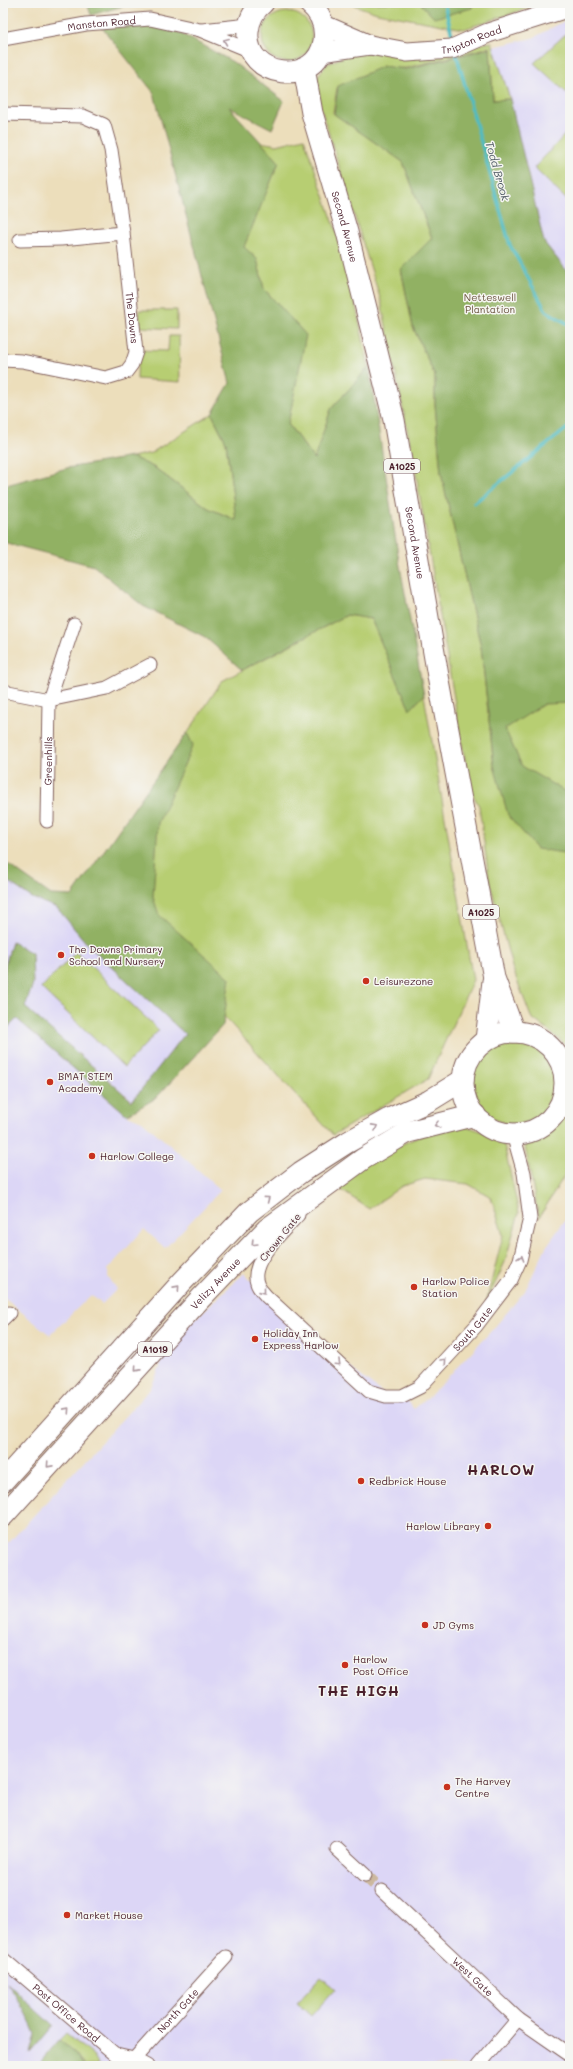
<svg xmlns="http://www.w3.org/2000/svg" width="573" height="2069" viewBox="0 0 573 2069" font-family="Mali,sans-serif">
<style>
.built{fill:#dcd6f6}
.green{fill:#b7ce72;stroke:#80764e}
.forest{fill:#91b164;stroke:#6e6848}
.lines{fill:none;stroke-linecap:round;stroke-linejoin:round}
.stream{stroke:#4ebcc3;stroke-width:3.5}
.street-tunnel{stroke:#ccb89e;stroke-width:13;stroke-dasharray:13 6;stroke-linecap:butt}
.street-casing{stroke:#83625d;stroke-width:15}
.secondary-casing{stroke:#83625d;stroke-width:21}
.primary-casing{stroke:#83625d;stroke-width:23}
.street{stroke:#fff;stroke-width:13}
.secondary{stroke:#fff;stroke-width:19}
.primary{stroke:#fff;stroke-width:21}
.oneway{stroke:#ae9aa0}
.poi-dot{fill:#c8321e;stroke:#f6f6f2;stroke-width:1.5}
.labels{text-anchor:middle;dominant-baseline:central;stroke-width:3;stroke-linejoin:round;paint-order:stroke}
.shield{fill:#f6f6f2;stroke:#7e6067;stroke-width:1}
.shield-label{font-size:9px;font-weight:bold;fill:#4a1f2b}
.street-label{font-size:10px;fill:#4a1f2b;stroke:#f6f6f2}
.park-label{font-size:10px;fill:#6b5440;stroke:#f6f6f2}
.poi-label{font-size:10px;fill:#4a1f2b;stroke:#f6f6f2;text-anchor:start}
.water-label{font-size:11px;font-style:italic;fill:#4b5660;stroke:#f6f6f2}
.district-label{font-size:14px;font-weight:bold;letter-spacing:1px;fill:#4a1f2b;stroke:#f6f6f2}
</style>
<rect width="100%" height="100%" fill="#f6f6f2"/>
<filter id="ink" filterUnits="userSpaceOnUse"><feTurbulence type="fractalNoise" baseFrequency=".025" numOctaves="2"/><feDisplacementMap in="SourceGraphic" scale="8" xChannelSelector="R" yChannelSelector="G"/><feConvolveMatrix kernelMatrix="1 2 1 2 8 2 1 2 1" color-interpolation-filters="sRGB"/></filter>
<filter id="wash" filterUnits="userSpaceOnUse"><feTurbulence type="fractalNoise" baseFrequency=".012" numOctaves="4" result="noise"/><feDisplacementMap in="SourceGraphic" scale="16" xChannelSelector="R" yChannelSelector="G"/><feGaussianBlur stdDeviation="0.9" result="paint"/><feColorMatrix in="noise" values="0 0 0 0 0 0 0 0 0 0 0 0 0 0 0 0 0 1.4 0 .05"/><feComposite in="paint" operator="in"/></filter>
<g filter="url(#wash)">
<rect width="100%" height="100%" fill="#ecdebb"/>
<!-- built -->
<g class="built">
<path d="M570 18V275L544 242 510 99 493 47 533 38Z"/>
<path d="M3 865 65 906 197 1027 133 1101 25 1007 3 1006Z"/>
<path d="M17 1019 127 1115 142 1121 221 1190 165 1248 144 1229 108 1269V1277L117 1289 102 1304 91 1295 50 1335 3 1297V1032Z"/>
<path d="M570 1213V2066H3V1549L150 1389 160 1368 161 1351 244 1273 306 1333 386 1396H402L414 1409 431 1395 494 1328 525 1291 546 1247Z"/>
</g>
<!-- green -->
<g class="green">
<path d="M348 3H544L464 29 377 13Z"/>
<circle cx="287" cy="37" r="25"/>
<path d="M570 30V96L534 63Z"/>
<path d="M492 42 510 99 493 100 490 47 406 68 384 69 337 88 333 113 403 162 432 238 401 269 413 327 435 376V404L441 473 481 647 494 766 526 772 494 734 524 699 570 690V1048L531 1017 512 967 489 879 479 806 472 793 462 745 415 468 381 301 319 102 317 77 327 64 352 53 452 49Z"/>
<path d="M570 129V203L534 168Z"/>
<path d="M304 138 345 256 369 367 331 409 315 460 288 424 305 335 264 289 257 259 243 247 279 162 260 142 277 145Z"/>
<path d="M139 310H177V329L140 327Z"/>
<path d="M169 336H179L180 382 137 379 138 350 168 351Z"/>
<path d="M212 414 226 442 236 520 208 508 155 468 132 457 151 453Z"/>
<path d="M347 615 371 619 410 709 424 695 473 980 428 1079 333 1135 94 875 222 681Z"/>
<path d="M76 952 159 1030 124 1067 41 988Z"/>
<circle cx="514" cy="1083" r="41"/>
<path d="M570 1108V1166L539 1218 524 1142 548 1132Z"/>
<path d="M463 1125 501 1138 505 1149 519 1213 505 1262 486 1303 503 1235 491 1197 468 1184 425 1179 402 1186 369 1209 341 1190 335 1182C375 1158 415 1132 463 1125Z"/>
<path d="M321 1977 335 1989 311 2016 297 2003Z"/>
<path d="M66 2033 94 2057 99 2066H84L75 2053 59 2040Z"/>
</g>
<!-- forest -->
<g class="forest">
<path d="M87 3H134L91 15Z"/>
<path d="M420 3H472V8L434 18Z"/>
<path d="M146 22 180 33 233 62 284 101 272 129 229 107 279 162 244 247 257 259 264 289 306 335 288 424 314 459 331 409 369 367 399 561 424 695 410 710 371 619 347 615 242 670 205 637 143 606 94 566 3 542V486L67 468 132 457 155 468 208 508 236 520 226 442 212 414 230 383 154 93 100 25Z"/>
<path d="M490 48 493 100 510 99 544 242 570 275V703L544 704 505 729 522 766 569 794 570 838 564 853 537 849 508 815 494 766 481 647 441 473 435 404V376L413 327 401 269 432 238 403 162 334 114 338 86 383 66 406 69Z"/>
<path d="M187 733 193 745 158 823 153 897 159 915 230 978 223 1025 156 1098 127 1115 17 1019 3 1032 5 965 12 942 32 953 33 984 25 1007 132 1101 185 1034 88 945 57 908 32 898 3 878V861L51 895 72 896Z"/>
<path d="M7 1983 53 2026 30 2053 35 2034 25 2010Z"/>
<path d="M59 2040 75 2053 84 2066H37Z"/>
</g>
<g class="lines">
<!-- stream -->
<g class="stream">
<path d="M444 3 454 43"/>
<path d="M456 53 510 245 546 311 570 325"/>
<path d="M474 503 570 426"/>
</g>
</g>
</g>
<g filter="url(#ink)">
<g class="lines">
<!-- street-tunnel -->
<path class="street-tunnel" d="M365 1875 382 1891"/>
<!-- street casing -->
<g class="street-casing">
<g id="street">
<path d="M202 30 249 25"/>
<path id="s1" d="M3 39 86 24 150 19 200 30 251 51"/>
<path id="s2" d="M3 114 83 116 104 125 111 150 123 233 136 352 132 364 126 372 106 378 22 361 3 360"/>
<path d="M20 240 61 239 123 233"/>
<path d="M3 691 49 700 107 688 150 665"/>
<path id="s3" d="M47 821 49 700 74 624"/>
<path id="s4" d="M298 1215C284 1230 249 1262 257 1283 258 1288 263 1292 266 1296L369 1391 386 1396H402L420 1387 476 1326 511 1280 520 1260 530 1218 524 1173 513 1134"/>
<path d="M3 1319 9 1313"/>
<path d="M337 1849 365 1875"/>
<path id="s5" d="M382 1891 518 2019 570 2055"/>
<path id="s6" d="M3 1959 116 2055 134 2059 147 2066"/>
<path id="s7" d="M131 2066 134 2059 226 1957"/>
<path d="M478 2066 518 2019"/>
</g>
</g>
<!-- secondary casing -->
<g class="secondary-casing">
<g id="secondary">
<path id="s8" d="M324 25 370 45 407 52 452 49 488 33 570 7"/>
<path d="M321 52 370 45"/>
</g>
</g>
<!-- primary casing -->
<g class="primary-casing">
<g id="primary">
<path d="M263 3C254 10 249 20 248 32 244 79 317 88 324 41 326 26 320 12 309 3"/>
<path id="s9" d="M304 68 312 113 347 232 394 420 438 676 494 978 514 1032"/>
<circle cx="514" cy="1083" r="51"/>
<path d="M486 1040 493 981"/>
<path d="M3 1481 182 1282 249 1212 301 1172 348 1142 389 1119 429 1101 463 1080"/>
<path id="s10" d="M3 1516 201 1298 267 1229 363 1159 408 1132 475 1115"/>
</g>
</g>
<!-- street -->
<use href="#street" class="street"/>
<!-- secondary -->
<use href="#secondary" class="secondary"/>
<!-- primary -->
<use href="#primary" class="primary"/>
</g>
<!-- one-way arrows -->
<defs><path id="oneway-chevron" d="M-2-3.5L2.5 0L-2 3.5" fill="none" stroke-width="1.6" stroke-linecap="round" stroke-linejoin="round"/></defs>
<g class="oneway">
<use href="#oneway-chevron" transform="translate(226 41) rotate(-158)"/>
<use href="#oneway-chevron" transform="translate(437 1125) rotate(166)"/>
<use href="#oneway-chevron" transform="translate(375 1127) rotate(-29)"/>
<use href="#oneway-chevron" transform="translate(267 1199) rotate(-37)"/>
<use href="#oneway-chevron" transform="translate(254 1243) rotate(134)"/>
<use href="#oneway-chevron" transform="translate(521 1258) rotate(-71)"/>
<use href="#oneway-chevron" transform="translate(177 1288) rotate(-48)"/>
<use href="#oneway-chevron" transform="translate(263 1291) rotate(51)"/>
<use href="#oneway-chevron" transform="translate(444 1361) rotate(-47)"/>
<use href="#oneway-chevron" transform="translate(338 1363) rotate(43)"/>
<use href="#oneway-chevron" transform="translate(137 1369) rotate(132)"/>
<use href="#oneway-chevron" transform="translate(67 1410) rotate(-48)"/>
<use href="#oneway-chevron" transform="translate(49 1465) rotate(132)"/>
</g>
</g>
<!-- markers -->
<g class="poi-dot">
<circle cx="61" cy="955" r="4"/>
<circle cx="366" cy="981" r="4"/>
<circle cx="50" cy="1082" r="4"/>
<circle cx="92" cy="1156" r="4"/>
<circle cx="414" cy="1287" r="4"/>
<circle cx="255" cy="1339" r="4"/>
<circle cx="361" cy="1481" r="4"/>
<circle cx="488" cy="1526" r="4"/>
<circle cx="425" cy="1625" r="4"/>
<circle cx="345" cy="1665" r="4"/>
<circle cx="447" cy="1787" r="4"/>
<circle cx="67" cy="1915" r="4"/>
</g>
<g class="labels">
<!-- shield labels -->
<g class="shield">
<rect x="384" y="459" width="36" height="14" rx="3"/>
<rect x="463" y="905" width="36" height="14" rx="3"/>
<rect x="138" y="1342" width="34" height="14" rx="3"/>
</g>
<g class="shield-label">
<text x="402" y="466">A1025</text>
<text x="481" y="912">A1025</text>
<text x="155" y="1349">A1019</text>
</g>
<!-- street labels -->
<g class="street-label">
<text stroke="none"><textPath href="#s1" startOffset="100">Manston Road</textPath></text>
<text stroke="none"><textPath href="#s8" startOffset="154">Tripton Road</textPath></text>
<text stroke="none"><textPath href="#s9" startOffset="164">Second Avenue</textPath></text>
<text stroke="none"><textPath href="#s2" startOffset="298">The Downs</textPath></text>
<text stroke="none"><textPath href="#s9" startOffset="488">Second Avenue</textPath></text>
<text stroke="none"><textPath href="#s3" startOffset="60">Greenhills</textPath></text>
<text transform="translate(280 1237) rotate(-51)">Crown Gate</text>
<text stroke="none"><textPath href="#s10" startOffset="315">Velizy Avenue</textPath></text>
<text stroke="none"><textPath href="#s4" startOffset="371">South Gate</textPath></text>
<text stroke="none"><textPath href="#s5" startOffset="125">West Gate</textPath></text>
<text stroke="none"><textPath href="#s7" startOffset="73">North Gate</textPath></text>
<text stroke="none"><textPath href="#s6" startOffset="83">Post Office Road</textPath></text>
</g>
<!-- park labels -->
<g class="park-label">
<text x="490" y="297">Netteswell<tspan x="490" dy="12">Plantation</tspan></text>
</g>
<!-- poi labels -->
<g class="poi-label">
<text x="69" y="949">The Downs Primary<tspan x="69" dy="12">School and Nursery</tspan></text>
<text x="374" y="981">Leisurezone</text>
<text x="58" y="1076">BMAT STEM<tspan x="58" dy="12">Academy</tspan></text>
<text x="100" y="1156">Harlow College</text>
<text x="422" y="1281">Harlow Police<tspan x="422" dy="12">Station</tspan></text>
<text x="263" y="1333">Holiday Inn<tspan x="263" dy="12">Express Harlow</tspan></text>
<text x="369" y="1481">Redbrick House</text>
<text x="480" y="1526" text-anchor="end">Harlow Library</text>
<text x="433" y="1625">JD Gyms</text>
<text x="353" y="1659">Harlow<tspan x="353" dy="12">Post Office</tspan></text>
<text x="455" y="1781">The Harvey<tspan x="455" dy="12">Centre</tspan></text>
<text x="75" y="1915">Market House</text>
</g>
<!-- water labels -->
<g class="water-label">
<text transform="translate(498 171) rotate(74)">Todd Brook</text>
</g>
<!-- district labels -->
<g class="district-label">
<text x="501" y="1469">HARLOW</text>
<text x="359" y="1690">THE HIGH</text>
</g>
</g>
<!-- margin -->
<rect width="573" height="2069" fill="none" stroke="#f6f6f2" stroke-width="16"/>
</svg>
